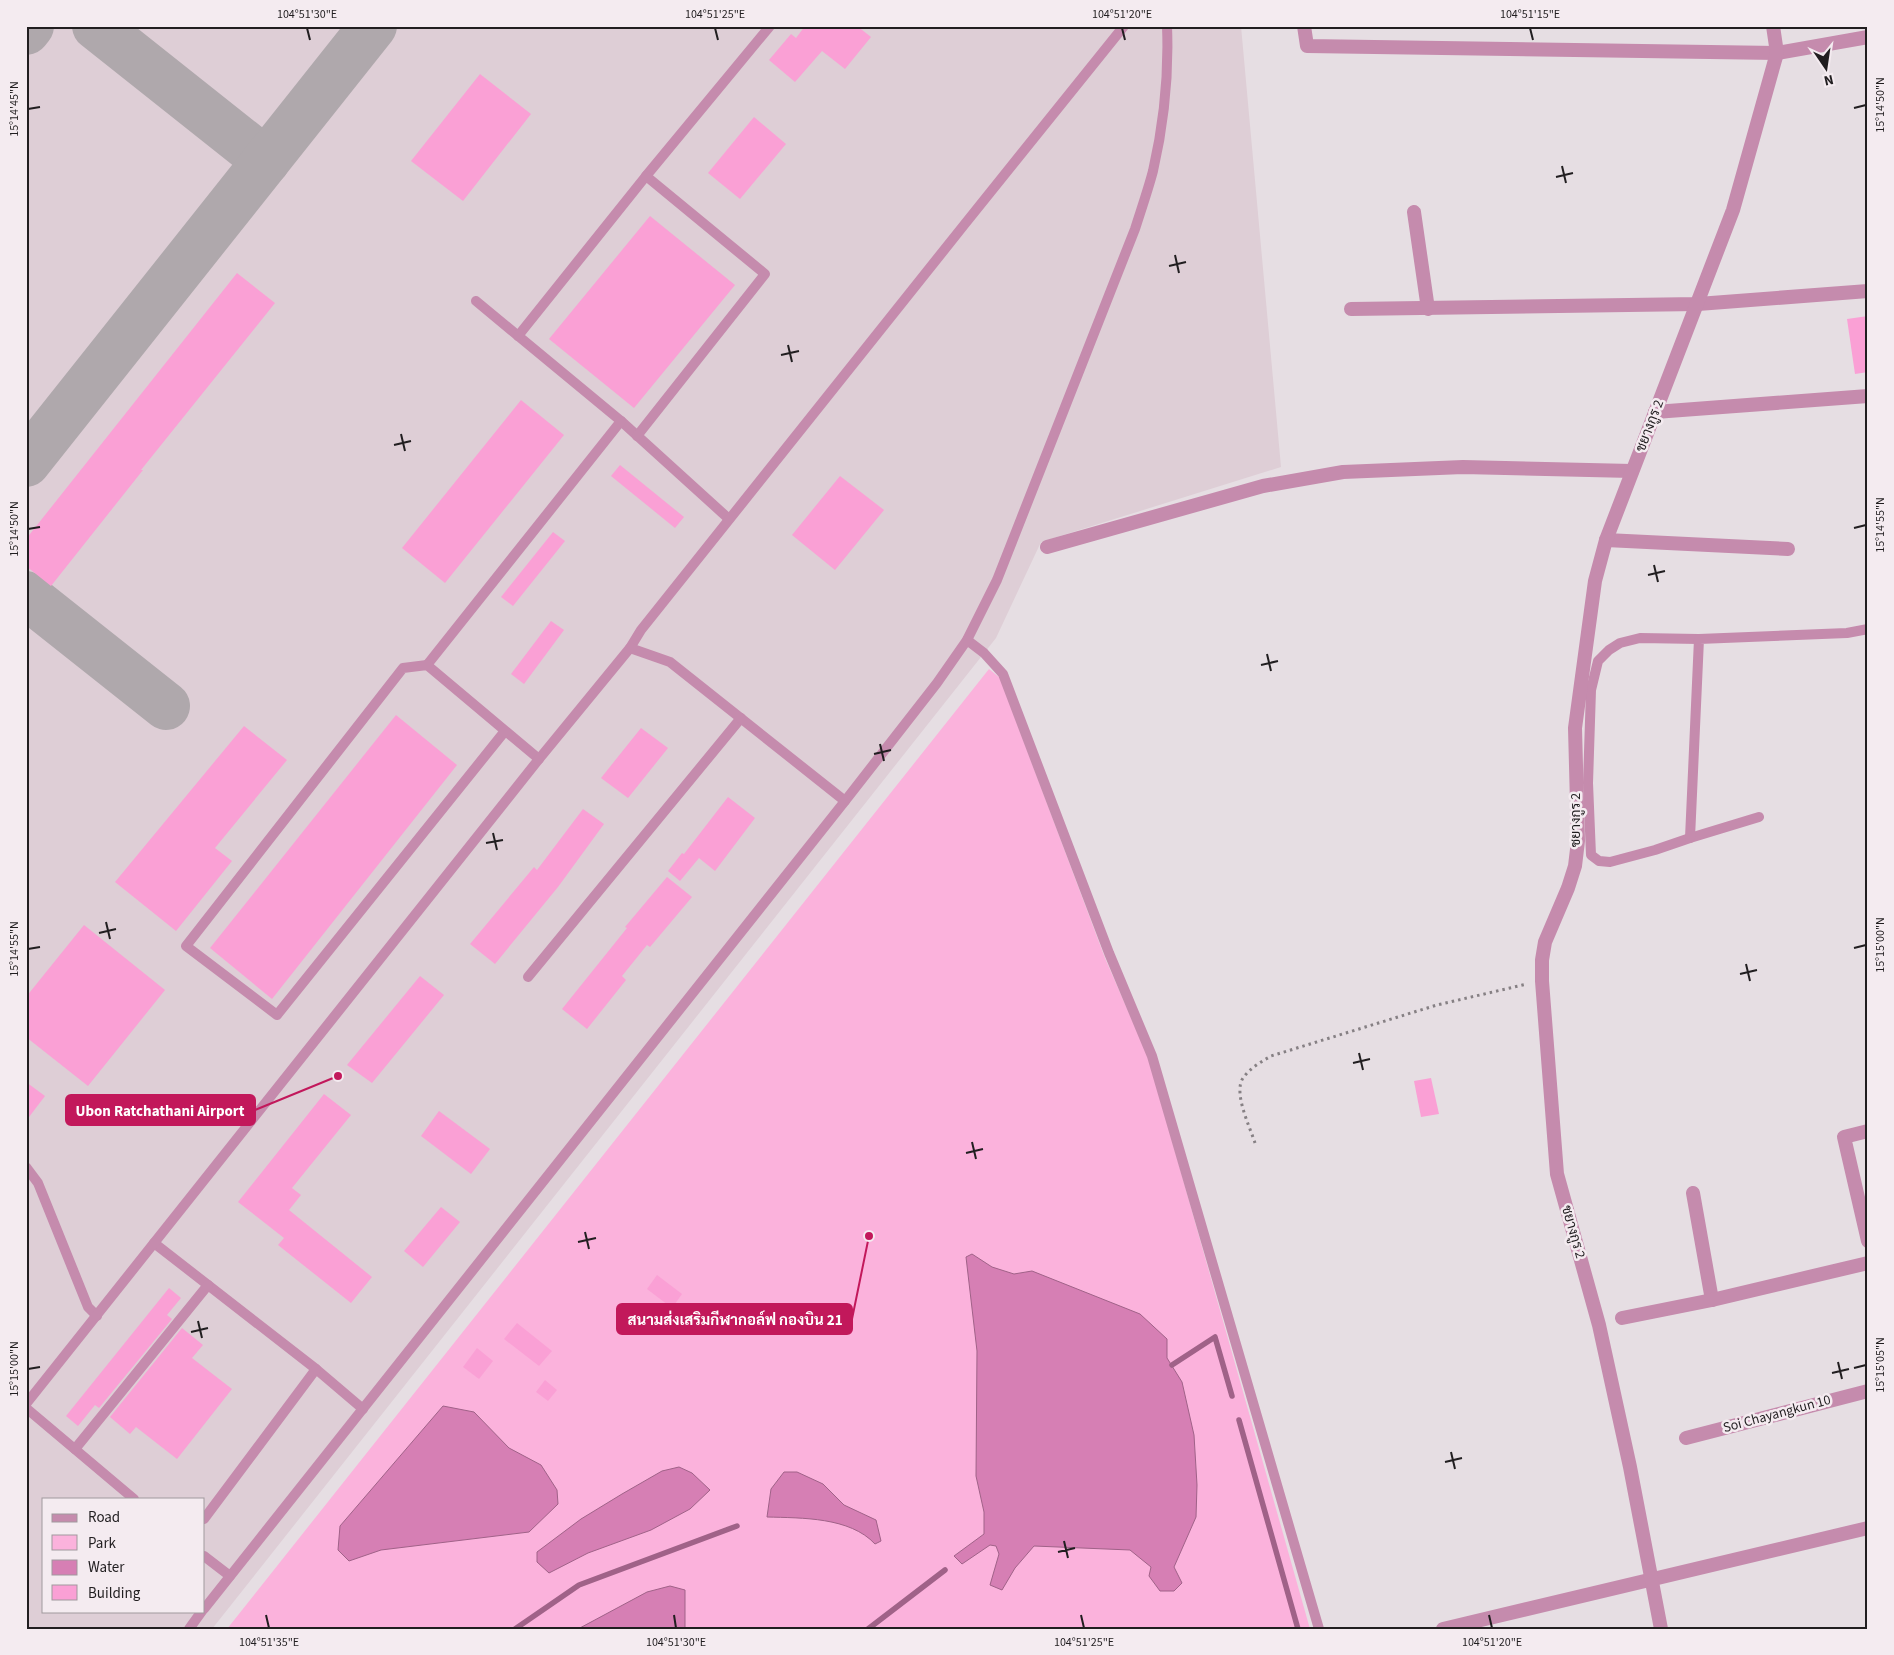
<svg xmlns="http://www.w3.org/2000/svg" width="1894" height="1655" viewBox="0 0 1894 1655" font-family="'Source Sans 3',Sarabun,sans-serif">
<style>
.built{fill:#deced6;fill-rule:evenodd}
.green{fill:#fbb2dc}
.water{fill:#d67fb4;stroke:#a06288}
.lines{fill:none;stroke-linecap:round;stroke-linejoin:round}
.stream{stroke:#a06288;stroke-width:5.5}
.taxiway{stroke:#afa8ac;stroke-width:48}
.building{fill:#faa0d5}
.path{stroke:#868084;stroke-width:3;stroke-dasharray:2.5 4;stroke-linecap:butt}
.service{stroke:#c58bad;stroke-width:10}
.minor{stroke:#c58bad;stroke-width:14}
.ticks{fill:none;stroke:#211e20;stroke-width:2}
.labels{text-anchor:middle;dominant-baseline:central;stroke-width:5;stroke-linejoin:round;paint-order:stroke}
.street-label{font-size:14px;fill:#211e20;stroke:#f4ebf0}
.leader{fill:none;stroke:#c2185b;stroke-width:2}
.callout-dot{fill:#c2185b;stroke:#f4ebf0;stroke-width:2}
.callout{fill:#c2185b;stroke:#c2185b;stroke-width:2}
.callout-label{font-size:15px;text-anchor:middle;font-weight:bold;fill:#fff}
.neatline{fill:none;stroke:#211e20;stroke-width:2}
.ticks-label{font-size:12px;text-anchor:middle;fill:#211e20}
</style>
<rect width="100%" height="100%" fill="#e6dee3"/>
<!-- built -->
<path class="built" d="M26 26H1241L1281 467 1041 542 996 638 212 1629H26ZM44 1499H204V1611H44Z"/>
<!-- green -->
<path class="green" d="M989 669 1000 678 1105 958 1149 1059 1310 1629H227Z"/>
<!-- water -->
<g class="water">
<path d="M972 1254 992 1267 1014 1274 1032 1271 1140 1314 1167 1339V1358L1182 1382 1194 1435 1197 1485 1196 1517 1174 1567 1182 1583 1174 1591H1160L1149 1576 1151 1567 1130 1550 1034 1546 1015 1568 1002 1590 990 1585 999 1554 996 1546 990 1545 962 1564 954 1556 984 1534V1512L976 1476 977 1351 966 1257Z"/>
<path d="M443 1406 474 1412 509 1448 541 1465 557 1490 558 1504 529 1532 381 1550 349 1561 338 1550 340 1526Z"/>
<path d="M679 1467 692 1473 710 1490 690 1509 651 1530 588 1553 549 1573 537 1562V1552L581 1519 622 1494 662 1471Z"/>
<path d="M784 1472H797L823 1484 844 1505 876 1520 881 1541 875 1544C850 1517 802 1518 767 1517L771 1489Z"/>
<path d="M670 1586 685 1590V1629H578L647 1592Z"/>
</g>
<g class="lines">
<!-- stream -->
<g class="stream">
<path d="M1172 1365 1215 1337 1232 1396"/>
<path d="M1239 1420 1298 1629"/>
<path d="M515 1629 579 1585 737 1526"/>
<path d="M868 1629 945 1570"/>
</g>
<!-- taxiway -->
<g class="taxiway">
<path d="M96 26 266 161"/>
<path d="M26 31 30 26"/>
<path d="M26 463 373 26"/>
<path d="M26 595 166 706"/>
</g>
</g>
<!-- building -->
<g class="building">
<path d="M805 26H857L871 37 845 69 822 51 795 82 769 60 791 34 796 38Z"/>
<path d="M480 74 531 114 463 201 411 161Z"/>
<path d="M754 117 786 144 740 199 708 173Z"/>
<path d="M650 216 735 285 634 408 549 339Z"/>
<path d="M237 273 275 303 141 470H143L51 586 26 566V539Z"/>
<path d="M1868 316V372L1855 374 1847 319Z"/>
<path d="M521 400 564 435 445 583 402 548Z"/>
<path d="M620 465 684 517 675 528 611 476Z"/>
<path d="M840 476 884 510 835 570 792 535Z"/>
<path d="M553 532 565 541 513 606 501 597Z"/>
<path d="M551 621 564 630 524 684 511 674Z"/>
<path d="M396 715 457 765 272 999 210 948Z"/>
<path d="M244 726 287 760 215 848 232 861 176 931 115 882Z"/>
<path d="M641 728 668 748 628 798 601 778Z"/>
<path d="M728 797 755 818 715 871 699 858 680 881 668 871 682 853 684 854Z"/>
<path d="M583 809 604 824 558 887 495 964 470 944 534 867 537 870Z"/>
<path d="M667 877 692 897 650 947 647 945 622 976 626 980 587 1029 562 1009 627 928 625 927Z"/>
<path d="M84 925 165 990 88 1086 26 1037V997Z"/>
<path d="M420 976 444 995 372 1083 347 1065Z"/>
<path d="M1431 1078 1439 1114 1421 1117 1414 1081Z"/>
<path d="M26 1082 45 1096 26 1121Z"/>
<path d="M324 1094 351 1115 292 1188 301 1195 289 1210 372 1277 351 1303 278 1245 284 1238 238 1202Z"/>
<path d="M439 1111 490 1149 471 1174 421 1136Z"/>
<path d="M441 1207 460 1222 423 1267 404 1251Z"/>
<path d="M657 1275 682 1294 672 1308 647 1289Z"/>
<path d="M169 1288 181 1298 167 1315 172 1319 99 1408 95 1405 78 1426 66 1416Z"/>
<path d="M517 1323 552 1351 539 1366 504 1339Z"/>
<path d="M182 1328 203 1345 192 1358 232 1389 177 1459 136 1427 130 1434 110 1417Z"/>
<path d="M477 1348 493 1361 479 1379 463 1367Z"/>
<path d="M545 1380 557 1390 548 1401 536 1392Z"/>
</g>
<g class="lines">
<!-- path -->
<path class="path" d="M1255 1143C1250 1127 1233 1093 1243 1078 1250 1068 1261 1062 1271 1056L1437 1005 1527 984"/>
<!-- service -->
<g class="service">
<path d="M646 176 770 26"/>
<path d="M476 301 621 421 729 519"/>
<path d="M518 336 646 176 765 274 637 436"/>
<path d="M1699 639 1640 638 1620 643 1609 650 1598 661 1591 690 1588 783 1591 855 1599 861 1610 862 1655 850 1690 838 1759 817"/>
<path d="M967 640 984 653 1003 674 1109 953 1152 1056 1319 1629"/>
<path d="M630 648 641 630 964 225 1124 26"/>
<path d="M427 665 621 421"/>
<path d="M505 731 277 1015 186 946 403 668 427 665 539 759"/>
<path d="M1690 838 1699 639 1847 633 1868 629"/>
<path d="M528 977 741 718"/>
<path d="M26 1167 38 1183 88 1307 97 1316"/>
<path d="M154 1243 316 1369 363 1409"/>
<path d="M26 1404 539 759 630 648 670 662 845 801"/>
<path d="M26 1408 134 1499"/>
<path d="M75 1449 208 1285"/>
<path d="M204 1519 316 1369"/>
<path d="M204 1556 230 1576"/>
<path d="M204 1609 845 801 937 683 967 640 997 580 1135 229C1141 210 1148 190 1153 171 1164 123 1169 75 1167 26"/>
<path d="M189 1629 202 1611"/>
</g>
<!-- minor -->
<g class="minor">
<path d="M1304 26 1307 46 1777 53 1868 37"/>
<path d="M1414 212 1428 309"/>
<path d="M1351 309 1698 304 1868 291"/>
<path d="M1655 412 1868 396"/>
<path d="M1606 540 1788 549"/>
<path d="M1047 547 1263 486 1343 472 1463 467 1632 471"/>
<path d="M1868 1131 1844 1137 1868 1241"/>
<path d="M1693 1193 1712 1300"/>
<path d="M1622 1318 1712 1300 1868 1263"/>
<path d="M1686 1438 1868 1391"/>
<path d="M1443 1629 1868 1528"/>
<path d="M1661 1629 1630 1467 1599 1325 1557 1174 1542 981V960L1545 942 1568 888 1575 866 1578 841 1575 728 1595 581 1606 540 1733 210 1777 53 1773 26"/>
</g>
</g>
<!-- ticks -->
<path class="ticks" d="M307 28 310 40M715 28 718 40M1122 28 1125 40M1530 28 1533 40M1854 108 1866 105M28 109 40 107M1562 166 1566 183M1556 177 1573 173M1175 255 1179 273M1169 266 1186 262M788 345 792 362M781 355 799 351M401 434 405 451M394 445 411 441M1854 528 1866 525M28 529 40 527M1654 565 1658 582M1648 575 1665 571M1267 654 1271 671M1261 665 1278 661M880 744 884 761M874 754 891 750M493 833 497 850M486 843 503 840M106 922 110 939M99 933 116 929M1854 948 1866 945M28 949 40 947M1746 964 1750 981M1740 974 1757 970M1359 1053 1363 1070M1353 1063 1370 1059M972 1142 976 1159M966 1153 983 1149M585 1232 589 1249M578 1242 596 1238M198 1321 202 1338M191 1332 208 1328M1838 1362 1842 1379M1854 1368 1866 1365M28 1369 40 1367M1832 1373 1849 1369M1451 1452 1455 1469M1445 1462 1462 1458M1064 1541 1068 1558M1058 1552 1075 1548M266 1615 269 1628M674 1615 676 1628M1081 1615 1084 1628M1489 1615 1492 1628"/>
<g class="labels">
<!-- street labels -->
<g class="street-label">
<text transform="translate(1650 426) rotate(-69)">ชยางกูร 2</text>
<text transform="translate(1576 820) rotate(-90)">ชยางกูร 2</text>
<text transform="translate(1573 1232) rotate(74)">ชยางกูร 2</text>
<text transform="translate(1777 1414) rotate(-15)">Soi Chayangkun 10</text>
</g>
</g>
<!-- callouts -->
<path class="leader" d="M338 1076L255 1110M869 1236L852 1319"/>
<g class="callout-dot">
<circle cx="338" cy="1076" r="5"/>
<circle cx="869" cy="1236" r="5"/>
</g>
<g class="callout">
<rect x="66" y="1095" width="189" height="30" rx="5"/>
<rect x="617" y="1304" width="235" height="30" rx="5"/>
</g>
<g class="callout-label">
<text x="160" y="1116">Ubon Ratchathani Airport</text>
<text x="735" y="1325">สนามส่งเสริมกีฬากอล์ฟ กองบิน 21</text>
</g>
<!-- border -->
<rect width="1894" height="1655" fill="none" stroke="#f4ebf0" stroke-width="55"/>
<!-- legend -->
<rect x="42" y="1498" width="162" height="115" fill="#f4ebf0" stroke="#a0999d"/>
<rect x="52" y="1514" width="25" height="8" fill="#c58bad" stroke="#a0999d"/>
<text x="88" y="1522" font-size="15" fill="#211e20">Road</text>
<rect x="52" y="1535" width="25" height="15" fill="#fbb2dc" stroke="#a0999d"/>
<text x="88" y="1548" font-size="15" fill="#211e20">Park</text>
<rect x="52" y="1560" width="25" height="15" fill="#d67fb4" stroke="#a0999d"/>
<text x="88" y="1572" font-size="15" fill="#211e20">Water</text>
<rect x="52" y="1585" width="25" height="15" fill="#faa0d5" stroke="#a0999d"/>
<text x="88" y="1598" font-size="15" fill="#211e20">Building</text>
<!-- north arrow -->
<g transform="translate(1826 68) rotate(167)" stroke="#f4ebf0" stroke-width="4" paint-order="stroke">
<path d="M0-4L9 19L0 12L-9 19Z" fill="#211e20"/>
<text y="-8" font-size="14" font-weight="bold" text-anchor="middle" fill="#211e20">N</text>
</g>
<rect x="28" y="28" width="1838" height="1600" class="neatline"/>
<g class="ticks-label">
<text x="307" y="18">104°51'30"E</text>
<text x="715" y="18">104°51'25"E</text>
<text x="1122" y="18">104°51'20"E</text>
<text x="1530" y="18">104°51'15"E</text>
<text transform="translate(1880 105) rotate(-90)" y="4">15°14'50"N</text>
<text transform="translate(14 109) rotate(-90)" y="4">15°14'45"N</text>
<text transform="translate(1880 525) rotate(-90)" y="4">15°14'55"N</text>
<text transform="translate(14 529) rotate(-90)" y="4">15°14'50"N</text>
<text transform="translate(1880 945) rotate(-90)" y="4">15°15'00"N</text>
<text transform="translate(14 949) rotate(-90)" y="4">15°14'55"N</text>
<text transform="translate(1880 1365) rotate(-90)" y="4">15°15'05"N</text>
<text transform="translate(14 1369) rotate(-90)" y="4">15°15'00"N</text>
<text x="269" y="1646">104°51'35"E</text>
<text x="676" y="1646">104°51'30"E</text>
<text x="1084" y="1646">104°51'25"E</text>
<text x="1492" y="1646">104°51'20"E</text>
</g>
</svg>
